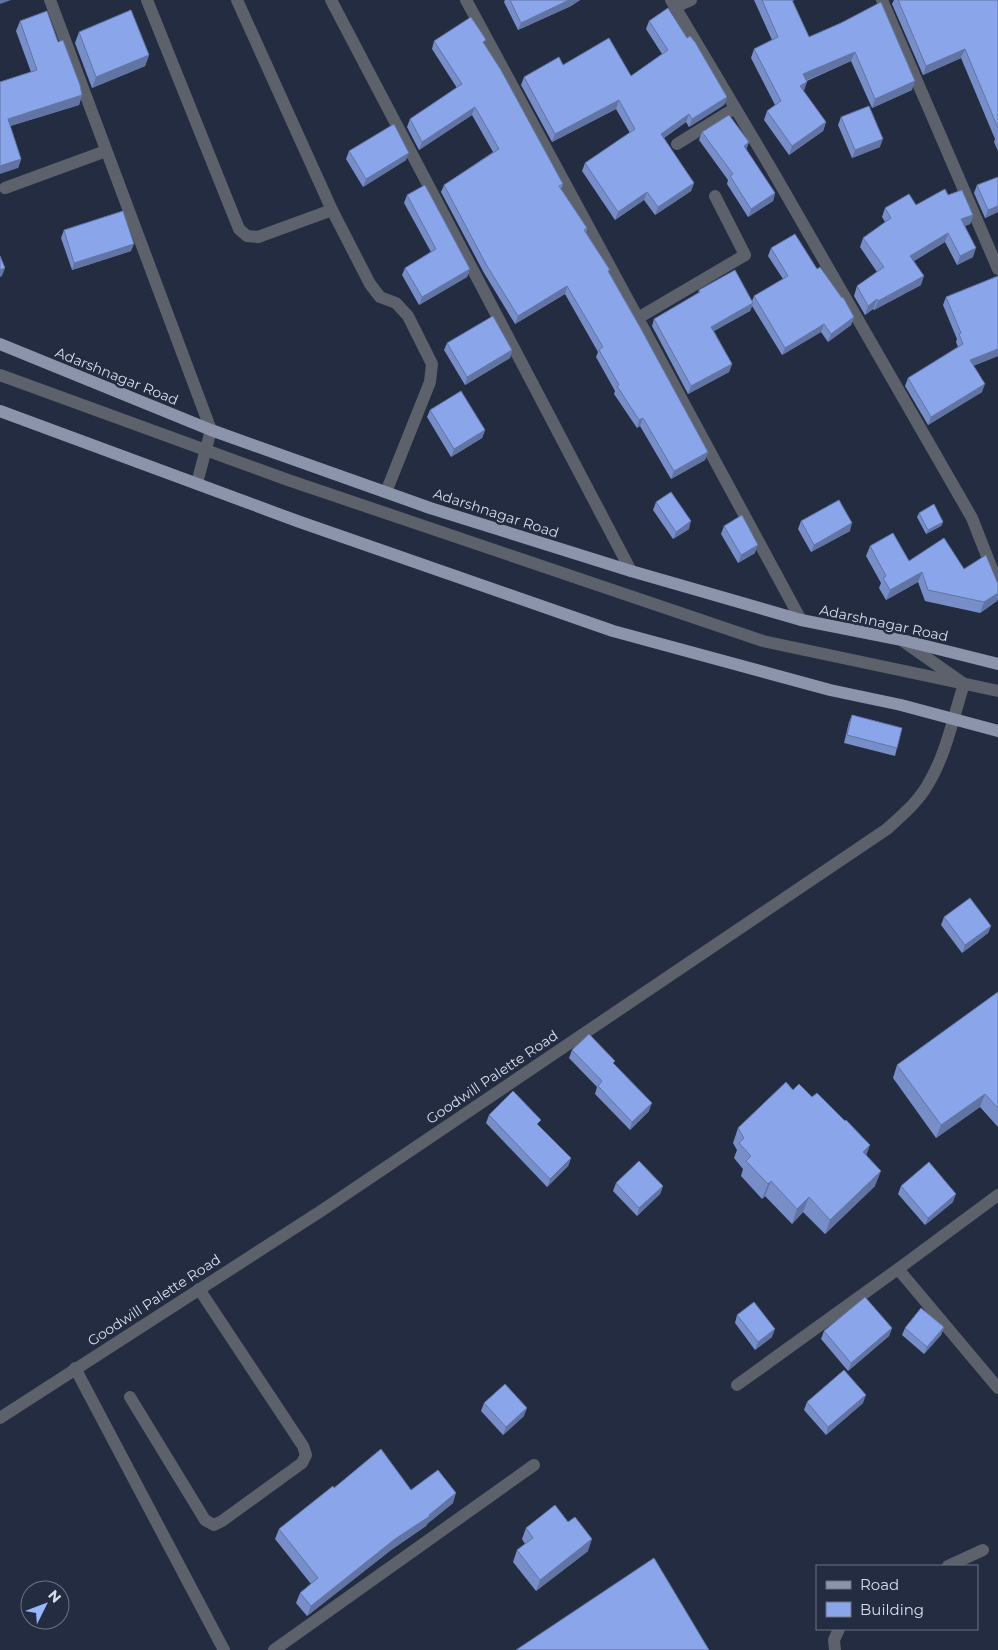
<svg xmlns="http://www.w3.org/2000/svg" width="998" height="1650" viewBox="0 0 998 1650" font-family="Montserrat,sans-serif">
<style>
.lines{fill:none;stroke-linecap:round;stroke-linejoin:round}
.minor{stroke:#5c616c;stroke-width:12}
.major{stroke:#8b94aa;stroke-width:12}
.wall{fill:#778ec9}
.shaded-wall{fill:#6174a4}
.building{fill:#8aa5ea;stroke:#6174a4}
.labels{text-anchor:middle;dominant-baseline:central;stroke-width:5;stroke-linejoin:round;paint-order:stroke}
.street-label{font-size:14px;fill:#d8deec;stroke:#242c41}
</style>
<rect width="100%" height="100%" fill="#242c41"/>
<g class="lines">
<!-- minor -->
<g class="minor">
<path d="M50 0 211 430 197 483"/>
<path d="M147 0 239 229 247 236 258 237 332 210 370 284 380 297 396 303 408 316 432 364 430 382 386 492"/>
<path d="M237 0 332 210"/>
<path d="M331 0 631 571"/>
<path d="M466 0 801 620"/>
<path d="M671 0 772 170 972 518 998 584"/>
<path d="M882 0 998 269"/>
<path d="M675 7 691 0"/>
<path d="M677 144 735 108"/>
<path d="M5 188 106 151"/>
<path d="M638 318 745 255 715 196"/>
<path d="M0 375 288 480 763 641 998 691"/>
<path d="M898 1269 998 1388"/>
<path d="M75 1368 224 1650"/>
<path d="M737 1385 898 1269 998 1195"/>
<path d="M130 1397 205 1520 214 1525 222 1521 302 1463 306 1455 303 1446 199 1289"/>
<path d="M0 1418 321 1211 887 829C901 816 917 803 927 786 946 755 953 718 964 684L903 641"/>
<path d="M948 1566 983 1550"/>
<path d="M274 1650 534 1465"/>
<path d="M835 1650 834 1640 839 1629"/>
</g>
<!-- major -->
<g class="major">
<path d="M0 344 211 430 430 508 631 571 801 620 902 640 998 664"/>
<path d="M0 411 300 522 613 631 830 690 901 705 998 731"/>
</g>
</g>
<!-- wall -->
<g class="wall">
<path d="M505 0H580L571 6 518 30 504 2Z"/>
<path d="M754 0H795L792 1 809 37 841 23 912 90 872 108 851 61 807 81 803 91 826 122 823 131 789 155 764 120 767 111 775 105 751 58 754 49 772 40Z"/>
<path d="M894 0H998V151L994 142 995 139 961 58 923 75 892 4Z"/>
<path d="M20 21 58 42 82 95 79 105 10 126 21 159 18 168 0 82 31 72 16 31Z"/>
<path d="M649 21 727 97 724 105 689 127 686 122 664 138 694 183 691 191 655 215 644 200 615 220 582 171 585 163 630 133 616 109 552 142 521 85 524 77 563 65 631 76 662 54 646 29Z"/>
<path d="M79 32 149 55 145 66 92 88 75 43Z"/>
<path d="M434 41 484 44 563 184 561 189 587 228 586 232 609 272 708 452 705 460 671 479 640 426 637 428 614 394 615 391 596 357 598 352 565 294 515 324 484 273 441 192 444 185 493 152 472 115 419 150 407 127 410 119 457 88 432 49Z"/>
<path d="M841 117 880 147 852 158 838 125Z"/>
<path d="M702 132 749 142 746 149 775 193 773 201 748 217 727 184 728 180 699 140Z"/>
<path d="M349 151 406 160 363 187 346 159Z"/>
<path d="M977 185 998 212 985 218 974 193Z"/>
<path d="M407 195 470 269 467 277 419 305 402 275 405 268 431 252 404 203Z"/>
<path d="M948 195 973 215 970 224 965 226 973 257 957 265 945 242 914 261 921 285 874 310 873 309 865 315 854 296 857 286 877 272 860 247 863 238 885 222 882 217 885 208 916 205Z"/>
<path d="M64 230 131 251 72 270 61 238Z"/>
<path d="M771 248 817 269 854 317 851 325 828 342 821 332 782 355 752 306 750 311 714 331 732 364 729 372 688 394 652 326 654 319 698 293 699 290 752 301 754 296 783 279 768 256Z"/>
<path d="M998 276V356L973 366 982 392 928 425 905 386 908 378 958 347 956 342 957 339 943 305 946 297Z"/>
<path d="M447 343 512 350 510 358 465 385 444 350Z"/>
<path d="M430 410 485 430 482 438 451 457 427 417Z"/>
<path d="M656 502 689 529 673 539 653 510Z"/>
<path d="M919 513 943 522 941 526 926 534 917 517Z"/>
<path d="M801 521 850 531 811 552 798 529Z"/>
<path d="M724 526 755 553 738 563 721 534Z"/>
<path d="M870 546 909 561 964 569 998 584V599L997 601 980 613 925 601 918 582 886 600 879 588 881 583 866 556Z"/>
<path d="M852 715 897 748 895 756 844 743 849 722Z"/>
<path d="M944 917 991 926 988 933 962 953 941 925Z"/>
<path d="M998 992V1127L980 1107 936 1138 893 1078 897 1065Z"/>
<path d="M572 1050 614 1064 649 1111 630 1130 595 1094 597 1087 569 1058Z"/>
<path d="M793 1090 866 1155 875 1186 825 1234 803 1212 792 1224 765 1196 762 1199 741 1176 743 1169 734 1158 737 1150 733 1143 738 1128Z"/>
<path d="M489 1115 539 1126 571 1158 568 1166 547 1187 486 1123Z"/>
<path d="M616 1183 663 1186 660 1194 637 1216 613 1191Z"/>
<path d="M901 1186 953 1202 925 1225 898 1194Z"/>
<path d="M737 1315 772 1337 755 1350 735 1323Z"/>
<path d="M944 1327 941 1335 924 1354 902 1335 905 1328Z"/>
<path d="M892 1328 889 1336 848 1371 821 1339 824 1331Z"/>
<path d="M807 1402 863 1403 826 1435 804 1410Z"/>
<path d="M484 1403 524 1416 503 1435 481 1411Z"/>
<path d="M334 1488 411 1490 453 1503 427 1524 426 1526 391 1550 307 1616 296 1603 300 1593 311 1584 275 1539 279 1529Z"/>
<path d="M526 1528 588 1551 536 1591 513 1562 517 1550 525 1544 522 1539Z"/>
</g>
<!-- shaded-wall -->
<g class="shaded-wall">
<path d="M0 0H11L0 4Z"/>
<path d="M569 0H580L571 6 518 30 521 23Z"/>
<path d="M965 49 961 58 923 75 926 66Z"/>
<path d="M855 52 851 61 800 83 803 74Z"/>
<path d="M149 55 145 66 92 88 96 77Z"/>
<path d="M915 81 912 90 872 108 875 99Z"/>
<path d="M807 82 804 91 796 95 800 86Z"/>
<path d="M82 95 79 105 4 128 8 119Z"/>
<path d="M727 97 724 105 689 127 692 119Z"/>
<path d="M619 100 616 109 552 142 555 134Z"/>
<path d="M475 107 472 115 419 150 422 142Z"/>
<path d="M689 114 686 122 658 142 661 134Z"/>
<path d="M826 122 823 131 789 155 792 146Z"/>
<path d="M883 139 880 147 852 158 855 150Z"/>
<path d="M749 142 746 150 744 146Z"/>
<path d="M409 153 406 160 363 187 366 179Z"/>
<path d="M21 159 18 168 0 174V166Z"/>
<path d="M694 183 691 191 655 215 658 207Z"/>
<path d="M647 192 644 200 615 220 618 212Z"/>
<path d="M775 193 773 201 748 217 751 209Z"/>
<path d="M998 206V212L985 218 988 210Z"/>
<path d="M973 215 970 224 958 229 961 219Z"/>
<path d="M948 233 945 242 907 265 910 256Z"/>
<path d="M134 244 131 251 72 270 74 263Z"/>
<path d="M976 248 973 257 957 265 960 256Z"/>
<path d="M5 268 2 276 0 277V270Z"/>
<path d="M470 269 467 277 419 305 422 297Z"/>
<path d="M924 276 921 285 874 310 878 301Z"/>
<path d="M567 286 565 294 515 324 518 316Z"/>
<path d="M877 299 873 309 865 315 868 306Z"/>
<path d="M753 303 750 311 708 334 711 327Z"/>
<path d="M854 317 851 325 828 342 831 334Z"/>
<path d="M824 324 821 332 782 355 785 348Z"/>
<path d="M998 349V356L967 368 970 360Z"/>
<path d="M512 350 510 358 465 385 467 377Z"/>
<path d="M732 364 729 372 688 394 691 386Z"/>
<path d="M985 384 982 392 928 425 931 417Z"/>
<path d="M643 418 640 426 637 428 639 420Z"/>
<path d="M485 430 482 438 451 457 454 449Z"/>
<path d="M708 452 705 460 671 479 674 471Z"/>
<path d="M691 521 689 529 673 539 676 532Z"/>
<path d="M943 522 941 526 926 534 928 530Z"/>
<path d="M852 523 850 531 811 552 814 545Z"/>
<path d="M758 545 755 553 738 563 741 555Z"/>
<path d="M922 572 918 582 886 600 890 590Z"/>
<path d="M998 593 997 601 980 613 984 602Z"/>
<path d="M991 926 988 933 962 953 965 945Z"/>
<path d="M985 1094 980 1107 936 1138 941 1125Z"/>
<path d="M652 1103 649 1111 630 1130 632 1122Z"/>
<path d="M870 1145 865 1159 863 1152Z"/>
<path d="M571 1158 568 1166 547 1187 550 1179Z"/>
<path d="M881 1171 875 1186 825 1234 830 1220Z"/>
<path d="M771 1181 765 1196 762 1199 768 1184Z"/>
<path d="M663 1186 660 1194 637 1216 639 1208Z"/>
<path d="M956 1194 953 1202 925 1225 928 1218Z"/>
<path d="M809 1197 803 1212 792 1224 797 1209Z"/>
<path d="M944 1327 941 1335 924 1354 927 1347Z"/>
<path d="M892 1328 889 1336 848 1371 851 1363Z"/>
<path d="M775 1329 772 1337 755 1350 758 1342Z"/>
<path d="M866 1395 863 1403 826 1435 828 1427Z"/>
<path d="M527 1408 524 1416 503 1435 506 1427Z"/>
<path d="M456 1493 453 1503 427 1524 426 1526 391 1550 307 1616 311 1606 395 1539 429 1515Z"/>
<path d="M592 1539 588 1551 536 1591 540 1580Z"/>
</g>
<!-- building -->
<g class="building">
<path d="M510 0H569L521 23Z"/>
<path d="M762 0H792L809 37 841 23 881 2 915 81 875 99 855 52 803 74 807 82 800 86 826 122 792 146 767 111 781 101 754 49 778 37Z"/>
<path d="M898 0H998V128L965 49 926 66Z"/>
<path d="M668 8 687 38 690 36 695 42 727 97 692 119 689 114 661 134 694 183 658 207 647 192 618 212 585 163 635 129 619 100 555 134 524 77 559 57 563 65 609 38 631 76 668 50 649 21Z"/>
<path d="M131 10 149 55 96 77 79 32Z"/>
<path d="M47 11 58 42 63 40 80 85 82 95 8 119 21 159 0 166V82L37 70 20 21Z"/>
<path d="M471 17 483 35 486 40 483 42 501 70 563 184 559 186 587 228 584 230 610 270 608 271 640 327 708 452 674 471 643 418 639 420 617 386 619 385 599 350 603 347 567 286 518 316 487 266 444 185 499 149 475 107 422 142 410 119 462 84 434 41Z"/>
<path d="M869 106 883 139 855 150 841 117Z"/>
<path d="M729 115 749 142 744 146 775 193 751 209 730 176 733 174 702 132Z"/>
<path d="M394 124 409 153 366 179 349 151Z"/>
<path d="M998 177V206L988 210 977 185Z"/>
<path d="M425 185 470 269 422 297 405 268 436 249 407 195Z"/>
<path d="M945 189 948 195 962 190 973 215 961 219 976 248 960 256 948 233 910 256 924 276 878 301 877 299 868 306 857 286 884 267 863 238 891 218 885 208 909 194 916 205Z"/>
<path d="M123 211 134 244 74 263 64 230Z"/>
<path d="M795 234 817 269 820 267 842 298 843 297 854 317 831 334 824 324 785 348 754 296 788 276 771 248Z"/>
<path d="M0 256 5 268 0 270Z"/>
<path d="M735 270 753 303 711 327 732 364 691 386 654 319 700 292 699 290Z"/>
<path d="M998 276V349L970 360 985 384 931 417 908 378 963 344 959 334 961 333 946 297Z"/>
<path d="M493 316 512 350 467 377 447 343Z"/>
<path d="M461 391 485 430 454 449 430 410Z"/>
<path d="M671 492 691 521 676 532 656 502Z"/>
<path d="M839 500 852 523 814 545 801 521Z"/>
<path d="M934 504 943 522 928 530 919 513Z"/>
<path d="M742 515 758 545 741 555 724 526Z"/>
<path d="M893 533 909 561 944 538 964 569 986 555 998 584V593L984 602 928 590 922 572 890 590 883 578 886 576 870 546Z"/>
<path d="M852 715 902 728 897 748 847 735Z"/>
<path d="M970 898 991 926 965 945 944 917Z"/>
<path d="M998 992V1108L985 1094 941 1125 897 1065Z"/>
<path d="M589 1034 615 1061 613 1063 652 1103 632 1122 598 1086 602 1081 572 1050Z"/>
<path d="M786 1082 793 1090 799 1084 812 1097 817 1093 845 1121 846 1120 870 1145 863 1152 881 1171 830 1220 809 1197 797 1209 771 1181 768 1184 746 1161 751 1156 739 1143 744 1138 738 1128Z"/>
<path d="M513 1091 541 1120 537 1124 571 1158 550 1179 489 1115Z"/>
<path d="M639 1161 663 1186 639 1208 616 1183Z"/>
<path d="M929 1162 956 1194 928 1218 901 1186Z"/>
<path d="M865 1297 892 1328 851 1363 824 1331Z"/>
<path d="M754 1302 775 1329 758 1342 737 1315Z"/>
<path d="M921 1308 944 1327 927 1347 905 1328Z"/>
<path d="M844 1370 866 1395 828 1427 807 1402Z"/>
<path d="M505 1384 527 1408 506 1427 484 1403Z"/>
<path d="M381 1449 411 1490 438 1470 456 1493 429 1515 430 1516 395 1539 311 1606 300 1593 318 1578 279 1529 333 1486 334 1488Z"/>
<path d="M555 1505 568 1522 575 1517 592 1539 540 1580 517 1550 533 1538 526 1528Z"/>
<path d="M654 1558 709 1650H516Z"/>
</g>
<g class="labels">
<!-- street labels -->
<g class="street-label">
<text transform="translate(117 376) rotate(22)">Adarshnagar Road</text>
<text transform="translate(496 513) rotate(18)">Adarshnagar Road</text>
<text transform="translate(884 623) rotate(12)">Adarshnagar Road</text>
<text transform="translate(492 1077) rotate(-34)">Goodwill Palette Road</text>
<text transform="translate(154 1300) rotate(-33)">Goodwill Palette Road</text>
</g>
</g>
<!-- legend -->
<rect x="816" y="1565" width="162" height="65" fill="#242c41" stroke="#6c7385"/>
<rect x="826" y="1581" width="25" height="8" fill="#8b94aa" stroke="#6c7385"/>
<text x="860" y="1590" font-size="15" fill="#d8deec">Road</text>
<rect x="826" y="1602" width="25" height="15" fill="#8aa5ea" stroke="#6c7385"/>
<text x="860" y="1615" font-size="15" fill="#d8deec">Building</text>
<!-- north arrow -->
<g transform="translate(45 1605) rotate(48)"><circle r="24" fill="#242c41" stroke="#6c7385"/>
<path d="M0-4L9 19L0 12L-9 19Z" fill="#99b5fd"/>
<text y="-8" font-size="14" font-weight="bold" text-anchor="middle" fill="#d8deec">N</text>
</g>
</svg>
